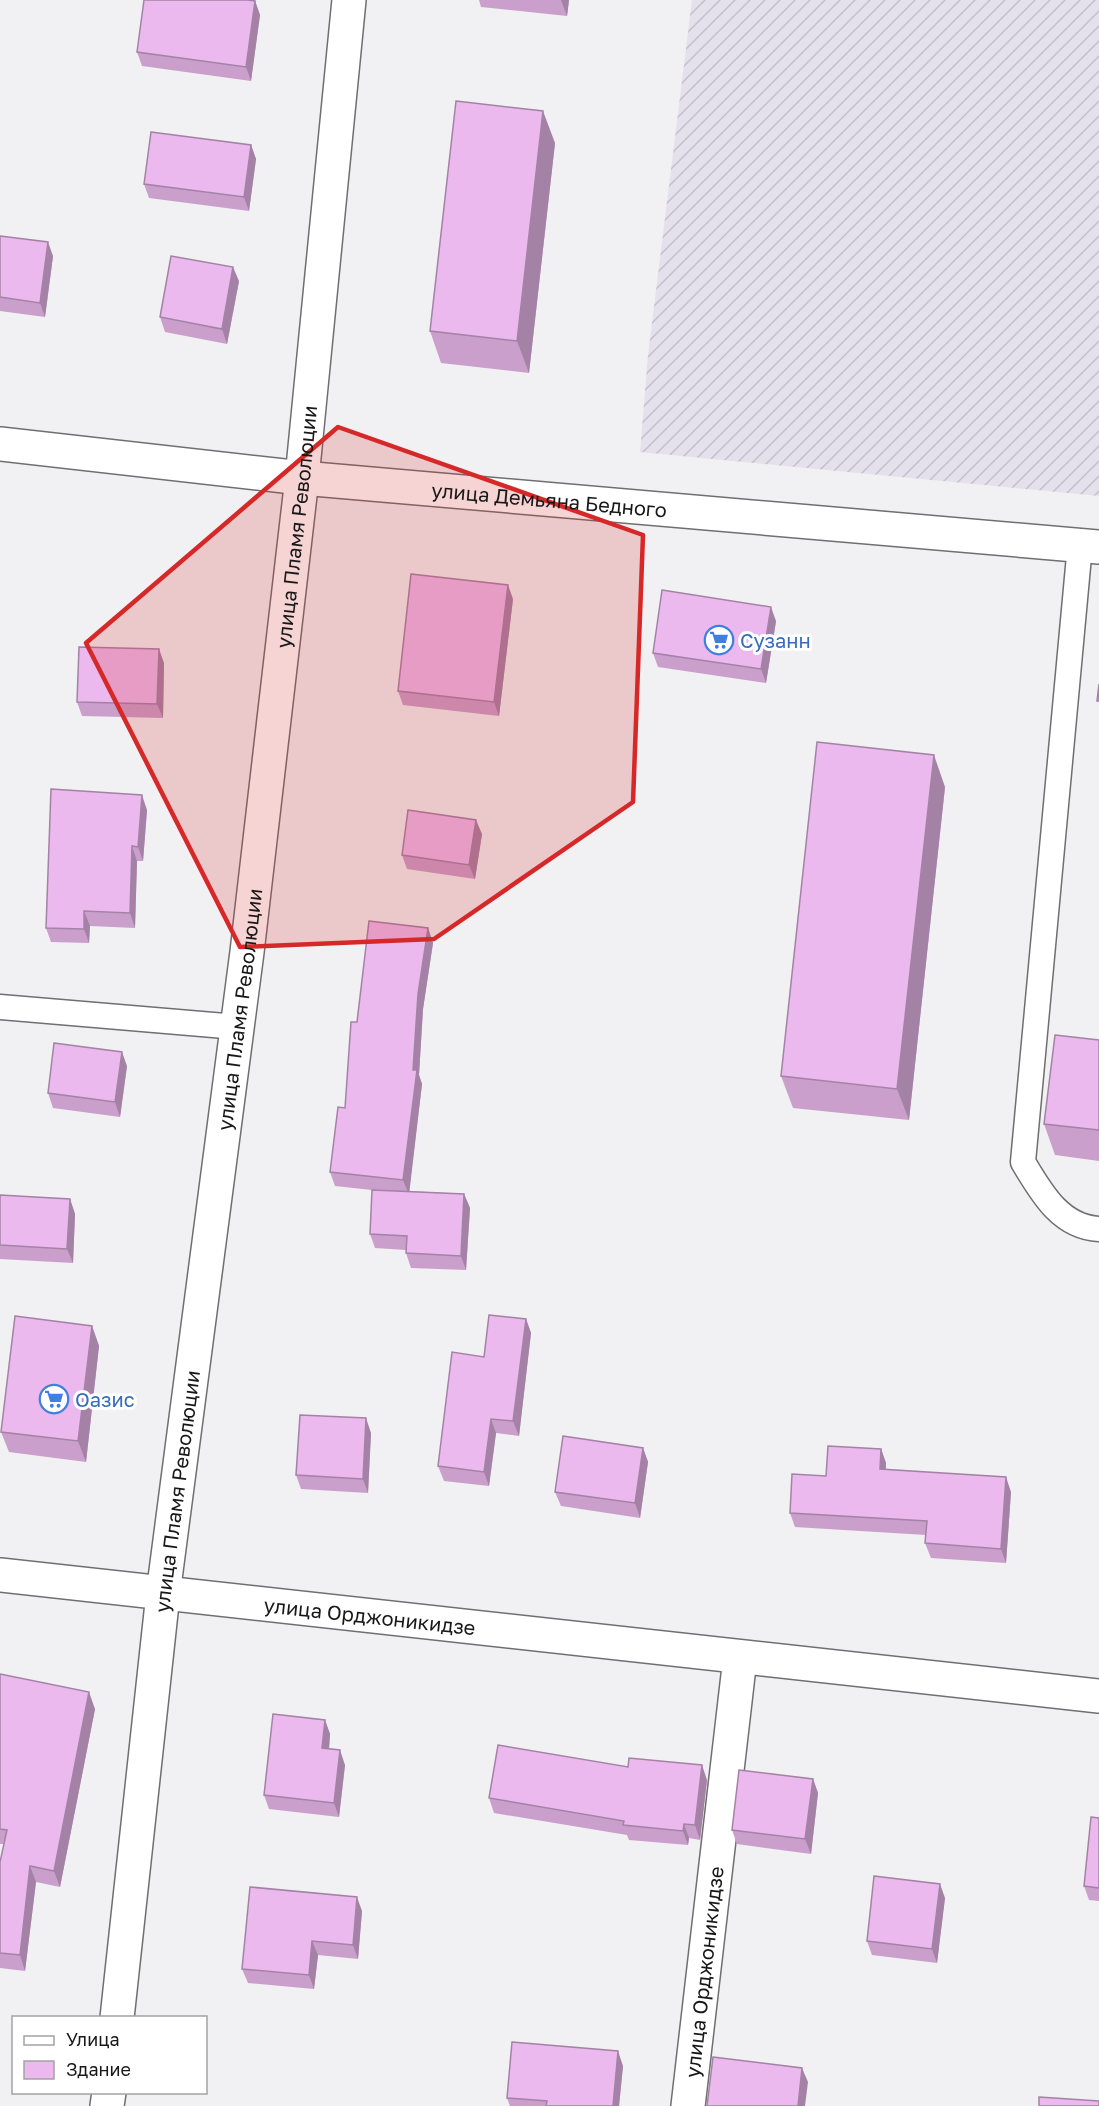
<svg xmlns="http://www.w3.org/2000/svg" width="1099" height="2106" viewBox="0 0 1099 2106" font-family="'Golos Text',sans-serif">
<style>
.industrial{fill:url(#industrial-furrows)}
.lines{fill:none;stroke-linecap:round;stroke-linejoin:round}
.service-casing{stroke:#6f6e70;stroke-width:27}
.minor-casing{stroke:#6f6e70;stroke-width:36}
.tertiary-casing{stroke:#6f6e70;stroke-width:36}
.service{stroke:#fff;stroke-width:24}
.minor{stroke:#fff;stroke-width:33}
.tertiary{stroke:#fff;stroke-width:33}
.wall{fill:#ca9fcc}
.shaded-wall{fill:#a482a6}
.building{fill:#ebb9ed;stroke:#a482a6;stroke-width:1.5}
.marked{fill:#d62828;fill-opacity:0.2;stroke:#d62828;stroke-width:4.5;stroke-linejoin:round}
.labels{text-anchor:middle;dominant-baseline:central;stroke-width:6;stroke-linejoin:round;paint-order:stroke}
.street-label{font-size:20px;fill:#181819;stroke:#fff}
.shop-label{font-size:20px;fill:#366cbe;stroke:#fff;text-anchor:start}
</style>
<defs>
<pattern id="industrial-furrows" width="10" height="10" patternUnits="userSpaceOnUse" patternTransform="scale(1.5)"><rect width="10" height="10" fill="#e5e1ec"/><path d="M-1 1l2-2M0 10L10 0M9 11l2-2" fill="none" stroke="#c4c0ca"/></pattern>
</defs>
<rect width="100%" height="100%" fill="#f1f0f3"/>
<!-- industrial -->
<path class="industrial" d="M692 0H1099V496L640 452 648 355Z"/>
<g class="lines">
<!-- service casing -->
<g class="service-casing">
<g id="service">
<path d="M1080 545 1023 1162C1041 1192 1060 1227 1099 1229"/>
<path d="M0 1007 237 1027"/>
</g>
</g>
<!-- minor casing -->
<g class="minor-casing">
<g id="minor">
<path id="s1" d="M0 1575 1099 1696"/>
<path id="s2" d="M688 2106 740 1658"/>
</g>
</g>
<!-- tertiary casing -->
<g class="tertiary-casing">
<g id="tertiary">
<path id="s3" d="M0 444 302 478 1099 547"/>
<path id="s4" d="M117 2018 163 1594 247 952 302 478 349 0"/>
<path d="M107 2106 109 2092"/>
</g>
</g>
<!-- service -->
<use href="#service" class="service"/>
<!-- minor -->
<use href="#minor" class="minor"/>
<!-- tertiary -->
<use href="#tertiary" class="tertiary"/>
</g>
<!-- wall -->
<g class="wall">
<path d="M479 0H569L567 16 481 7Z"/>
<path d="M255 1 260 15 251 81 142 66 137 52Z"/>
<path d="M555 143 529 373 441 363 430 331Z"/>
<path d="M251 145 256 159 249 211 149 198 144 184Z"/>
<path d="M0 236 53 256 45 317 0 311Z"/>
<path d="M239 281 227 344 165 332 160 317Z"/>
<path d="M513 599 499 716 403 705 398 691Z"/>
<path d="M776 621 766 683 658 667 653 653Z"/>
<path d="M164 663 163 718 82 716 77 702Z"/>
<path d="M945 787 909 1120 793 1108 781 1076Z"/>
<path d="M147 810 143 861H137L135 928 90 926 89 943 51 942 46 928Z"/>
<path d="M482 834 475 879 407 869 402 855Z"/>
<path d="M428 928 433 943 423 1009 419 1075 422 1084 409 1191 464 1194 470 1208 466 1270 411 1268 406 1253V1250L375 1248 370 1234 372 1190 335 1186 330 1172 345 1108 357 1022Z"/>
<path d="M1099 1040V1161L1055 1155 1044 1124Z"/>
<path d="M127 1066 120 1117 53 1108 48 1093Z"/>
<path d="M0 1195 70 1199 75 1214 73 1263 0 1259Z"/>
<path d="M526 1319 531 1333 519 1436 496 1433 489 1486 444 1481 438 1466 484 1357Z"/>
<path d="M92 1326 99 1346 86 1462 9 1452 1 1432Z"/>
<path d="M371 1433 368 1493 301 1489 296 1475Z"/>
<path d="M643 1448 648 1462 640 1518 561 1506 555 1492Z"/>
<path d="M881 1449 886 1463V1469L1011 1492 1006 1563 931 1558 925 1543 926 1535 795 1527 790 1513 826 1476Z"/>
<path d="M0 1674 95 1709 60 1887 36 1882 25 1971 0 1968V1862L4 1844H0Z"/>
<path d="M325 1720 330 1734 329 1749 345 1765 339 1817 269 1809 264 1795Z"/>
<path d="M628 1767 707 1780 700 1840 689 1838 688 1845 629 1840 627 1835 494 1813 489 1798Z"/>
<path d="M813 1779 818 1793 811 1854 737 1844 732 1830Z"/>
<path d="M1099 1818V1901L1089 1900 1084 1886Z"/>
<path d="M945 1898 937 1963 872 1955 867 1941Z"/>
<path d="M362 1911 358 1959 318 1955 314 1989 248 1983 242 1969Z"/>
<path d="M623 2066 619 2106H510L507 2098Z"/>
</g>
<!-- shaded-wall -->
<g class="shaded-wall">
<path d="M561 0H569L567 16Z"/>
<path d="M255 1 260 15 251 81 246 67Z"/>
<path d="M543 111 555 143 529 373 517 341Z"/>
<path d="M251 145 256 159 249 211 244 197Z"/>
<path d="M48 242 53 256 45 317 40 303Z"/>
<path d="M233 267 239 281 227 344 222 329Z"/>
<path d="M508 585 513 599 499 716 494 702Z"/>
<path d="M771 607 776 621 766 683 761 669Z"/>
<path d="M159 649 164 663 163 718 157 704Z"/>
<path d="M934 755 945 787 909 1120 897 1089Z"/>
<path d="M142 795 147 810 143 861 138 847Z"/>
<path d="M476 820 482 834 475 879 469 865Z"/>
<path d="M132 846 137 861 135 928 130 913Z"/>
<path d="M84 911 90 926 89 943 84 929Z"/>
<path d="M428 928 433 943 423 1009 419 1075 422 1084 409 1195 403 1180 413 1070 418 994Z"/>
<path d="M122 1052 127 1066 120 1117 115 1102Z"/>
<path d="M464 1194 470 1208 466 1270 461 1256Z"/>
<path d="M70 1199 75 1214 73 1263 67 1249Z"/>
<path d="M526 1319 531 1333 519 1436 513 1421Z"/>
<path d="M92 1326 99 1346 86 1462 78 1441Z"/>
<path d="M366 1418 371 1433 368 1493 363 1479Z"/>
<path d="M491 1419 496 1433 489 1486 484 1472Z"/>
<path d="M643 1448 648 1462 640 1518 635 1503Z"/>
<path d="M881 1449 886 1463 885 1483 880 1469Z"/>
<path d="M1006 1477 1011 1492 1006 1563 1001 1549Z"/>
<path d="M89 1692 95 1709 60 1887 54 1871Z"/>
<path d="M325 1720 330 1734 328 1763 322 1748Z"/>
<path d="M340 1750 345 1765 339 1817 334 1803Z"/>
<path d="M702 1765 707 1780 700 1840 695 1825Z"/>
<path d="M813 1779 818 1793 811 1854 805 1839Z"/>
<path d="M684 1824 689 1838 688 1845 683 1831Z"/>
<path d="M30 1866 36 1882 25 1971 20 1955Z"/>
<path d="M940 1884 945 1898 937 1963 932 1949Z"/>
<path d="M357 1897 362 1911 358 1959 353 1945Z"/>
<path d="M312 1941 318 1955 314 1989 309 1975Z"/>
<path d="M618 2051 623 2066 619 2106H613Z"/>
<path d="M802 2068 808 2082 805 2106H798Z"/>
</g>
<!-- building -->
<g class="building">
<path d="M144 0H248L255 1 246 67 137 52Z"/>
<path d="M456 101 543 111 517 341 430 331Z"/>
<path d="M151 132 251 145 244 197 144 184Z"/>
<path d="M0 236 48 242 40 303 0 297Z"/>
<path d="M171 256 233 267 222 329 160 317Z"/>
<path d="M411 574 508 585 494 702 398 691Z"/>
<path d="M662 590 771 607 761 669 653 653Z"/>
<path d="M79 647 159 649 157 704 77 702Z"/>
<path d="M1099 684V701H1097Z"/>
<path d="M817 742 934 755 897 1089 781 1076Z"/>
<path d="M51 789 142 795 138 847 132 846 130 913 84 911V929L46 928Z"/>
<path d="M408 810 476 820 469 865 402 855Z"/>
<path d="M369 921 428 928 418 994 413 1070H417L403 1180 330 1172 338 1107 345 1108 351 1022H357Z"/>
<path d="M1055 1035 1099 1040V1130L1044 1124Z"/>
<path d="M54 1043 122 1052 115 1102 48 1093Z"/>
<path d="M372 1190 464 1194 461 1256 406 1253 407 1236 370 1234Z"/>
<path d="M0 1195 70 1199 67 1249 0 1245Z"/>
<path d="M489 1315 526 1319 513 1421 491 1419 484 1472 438 1466 452 1352 484 1357Z"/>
<path d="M15 1316 92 1326 78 1441 1 1432Z"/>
<path d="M300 1415 366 1418 363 1479 296 1475Z"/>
<path d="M563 1436 643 1448 635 1503 555 1492Z"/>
<path d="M828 1446 881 1449 880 1469 1006 1477 1001 1549 925 1543 927 1521 790 1513 792 1474 826 1476Z"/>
<path d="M0 1674 89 1692 54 1871 30 1866 20 1955 0 1953V1862L7 1830 0 1829Z"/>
<path d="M273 1714 325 1720 322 1748 340 1750 334 1803 264 1795Z"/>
<path d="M498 1745 628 1767 629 1758 702 1765 695 1825 684 1824 683 1831 623 1825 624 1821 489 1798Z"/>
<path d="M739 1770 813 1779 805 1839 732 1830Z"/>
<path d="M1091 1817 1099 1818V1888L1084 1886Z"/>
<path d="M874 1876 940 1884 932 1949 867 1941Z"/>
<path d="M250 1887 357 1897 353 1945 312 1941 309 1975 242 1969Z"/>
<path d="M512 2042 618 2051 613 2106H546L547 2101 507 2098Z"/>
<path d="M713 2057 802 2068 798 2106H707Z"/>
<path d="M1039 2097 1099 2101V2106H1039Z"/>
</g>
<!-- marked area -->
<path class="marked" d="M338 427 643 535 633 802 434 939 240 947 86 643Z"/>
<!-- icons -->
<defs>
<g id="supermarket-ring" transform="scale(1.5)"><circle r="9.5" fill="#fff" stroke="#3f7fe0" stroke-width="1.5"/><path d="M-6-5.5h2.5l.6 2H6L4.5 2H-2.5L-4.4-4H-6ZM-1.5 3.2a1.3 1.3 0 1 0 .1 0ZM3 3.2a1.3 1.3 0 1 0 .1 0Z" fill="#3f7fe0"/></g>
</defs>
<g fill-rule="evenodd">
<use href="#supermarket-ring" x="719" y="640"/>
<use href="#supermarket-ring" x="54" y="1399"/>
</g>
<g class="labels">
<!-- street labels -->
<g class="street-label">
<text stroke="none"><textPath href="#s3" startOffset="552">улица Демьяна Бедного</textPath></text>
<text stroke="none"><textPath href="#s4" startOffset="1502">улица Пламя Революции</textPath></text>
<text stroke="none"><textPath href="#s4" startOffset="1016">улица Пламя Революции</textPath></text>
<text stroke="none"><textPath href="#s4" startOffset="530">улица Пламя Революции</textPath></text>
<text stroke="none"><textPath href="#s1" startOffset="372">улица Орджоникидзе</textPath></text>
<text stroke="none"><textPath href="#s2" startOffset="135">улица Орджоникидзе</textPath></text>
</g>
<!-- shop labels -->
<g class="shop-label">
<text x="740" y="640">Сузанн</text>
<text x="75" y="1399">Оазис</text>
</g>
</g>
<!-- legend -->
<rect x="12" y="2016" width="195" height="78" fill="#ffffff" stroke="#a3a3a3" stroke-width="1.5"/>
<rect x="24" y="2036" width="30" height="9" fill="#ffffff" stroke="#a3a3a3" stroke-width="1.5"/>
<text x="66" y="2046" font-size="18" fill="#181819">Улица</text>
<rect x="24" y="2061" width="30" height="18" fill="#ebb9ed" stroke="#a3a3a3" stroke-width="1.5"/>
<text x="66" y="2076" font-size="18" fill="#181819">Здание</text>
</svg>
